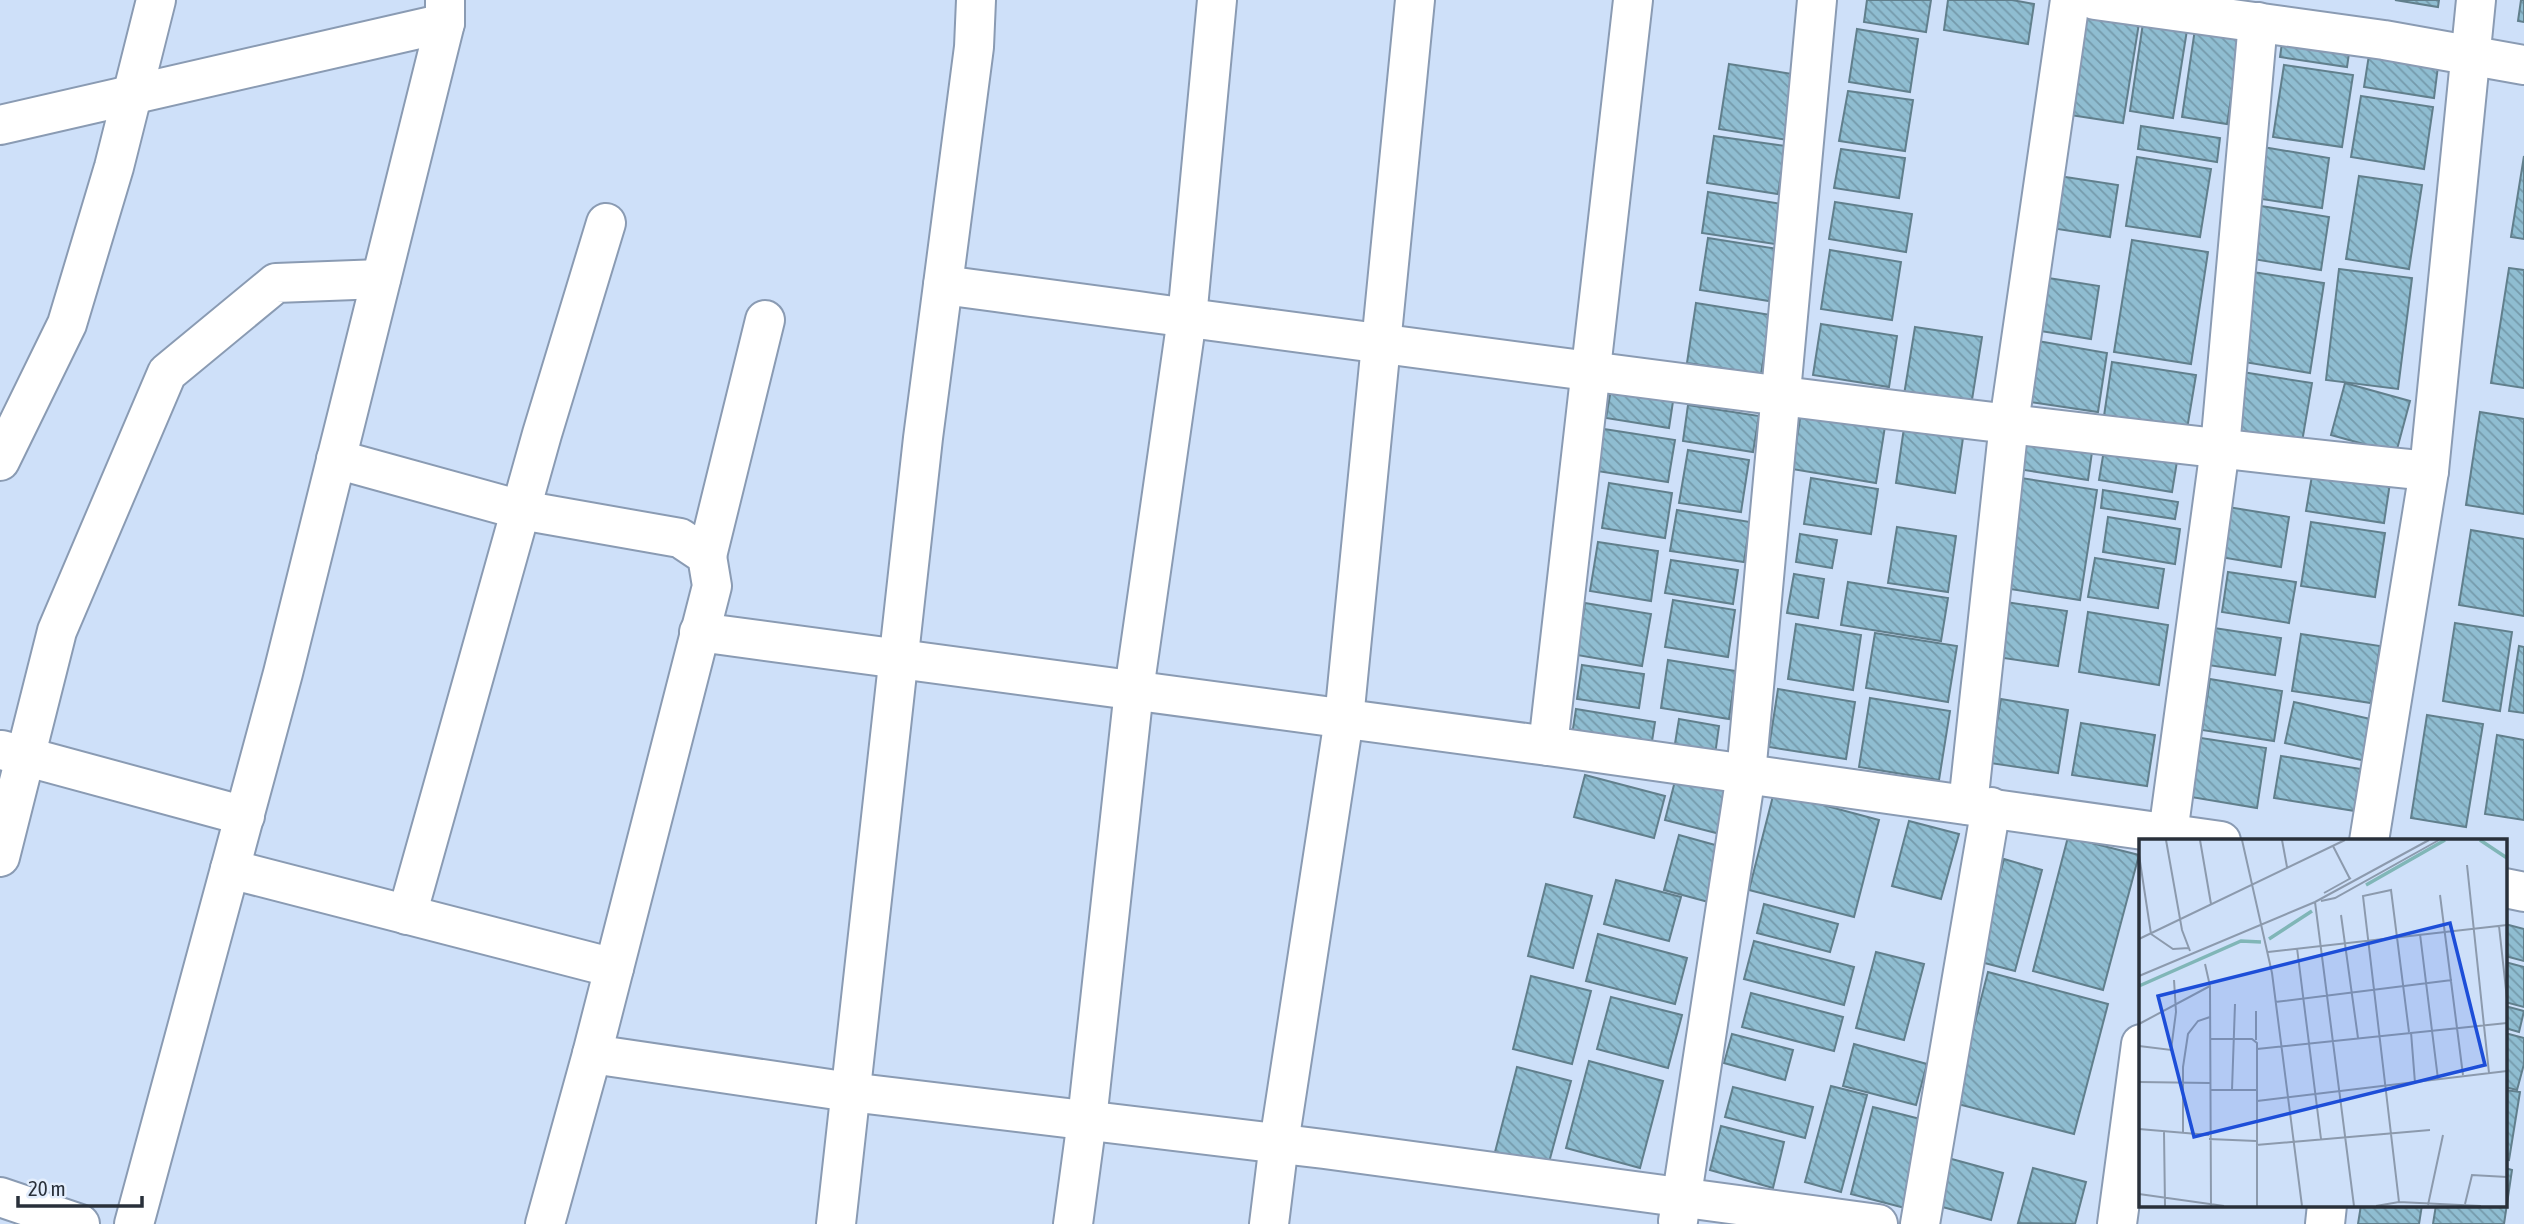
<svg xmlns="http://www.w3.org/2000/svg" width="2524" height="1224" viewBox="0 0 2524 1224" font-family="'Asap Condensed',sans-serif">
<style>
.building{fill:url(#building-back-hatch);stroke:#617f8c;stroke-width:2}
.lines{fill:none;stroke-linecap:round;stroke-linejoin:round}
.street-casing{stroke:#8a9bb3;stroke-width:42}
.street{stroke:#fff;stroke-width:38}
.inset-river{fill:none;stroke:#80b6b7;stroke-width:3.5}
.inset-road{fill:none;stroke:#8c9aad;stroke-width:2}
.view{fill:#1d4ed8;fill-opacity:0.15;stroke:#1d4ed8;stroke-width:3.5}
.inset-edge{fill:none;stroke:#29303a;stroke-width:3.5}
</style>
<defs>
<pattern id="building-back-hatch" width="6" height="6" patternUnits="userSpaceOnUse" patternTransform="scale(1.75)"><rect width="6" height="6" fill="#8fbdd1"/><path d="M-1 5l2 2M0 0l6 6M5-1l2 2" fill="none" stroke="#759aab"/></pattern>
</defs>
<rect width="100%" height="100%" fill="#cee0f9"/>
<!-- building -->
<g class="building">
<path d="M1867 0H1931L1926 32 1864 22Z"/>
<path d="M1948 0H2012L2034 4 2028 44 1944 30Z"/>
<path d="M2395 0H2439L2438 7Z"/>
<path d="M2521 0H2524V22L2518 21Z"/>
<path d="M2073 13 2139 23 2123 123 2057 113Z"/>
<path d="M2143 23 2187 30 2173 118 2130 111Z"/>
<path d="M1857 29 1918 39 1910 92 1849 82Z"/>
<path d="M2195 29 2241 36 2227 124 2182 117Z"/>
<path d="M2283 36 2350 46 2347 67 2280 57Z"/>
<path d="M2369 55 2438 66 2434 98 2364 87Z"/>
<path d="M1729 64 1805 76 1794 141 1719 129Z"/>
<path d="M2284 65 2353 75 2342 147 2273 137Z"/>
<path d="M1848 91 1913 100 1905 151 1839 141Z"/>
<path d="M2361 96 2433 107 2424 169 2351 157Z"/>
<path d="M2141 126 2220 138 2217 162 2138 149Z"/>
<path d="M1714 136 1786 146 1778 194 1707 183Z"/>
<path d="M2263 147 2329 158 2322 208 2255 198Z"/>
<path d="M1841 149 1905 158 1899 198 1834 188Z"/>
<path d="M2524 156V239L2511 237Z"/>
<path d="M2137 157 2211 169 2200 237 2126 226Z"/>
<path d="M2059 176 2118 185 2110 237 2051 228Z"/>
<path d="M2359 176 2422 185 2409 269 2346 259Z"/>
<path d="M1708 192 1788 205 1782 245 1702 233Z"/>
<path d="M1835 202 1912 214 1906 252 1829 239Z"/>
<path d="M2261 206 2329 217 2321 270 2253 259Z"/>
<path d="M1708 238 1778 249 1769 301 1700 290Z"/>
<path d="M2132 240 2208 252 2191 364 2114 352Z"/>
<path d="M1830 250 1901 262 1892 320 1821 309Z"/>
<path d="M2509 268 2524 270V388L2491 383Z"/>
<path d="M2339 269 2412 278 2398 389 2326 380Z"/>
<path d="M2253 272 2324 283 2310 373 2238 361Z"/>
<path d="M2042 277 2099 286 2091 339 2034 330Z"/>
<path d="M1696 303 1771 315 1761 374 1687 363Z"/>
<path d="M1821 324 1897 336 1889 387 1813 375Z"/>
<path d="M1915 327 1982 337 1971 406 1904 395Z"/>
<path d="M2032 340 2107 353 2098 412 2023 401Z"/>
<path d="M2112 362 2196 375 2187 429 2104 416Z"/>
<path d="M2236 371 2312 383 2302 442 2227 430Z"/>
<path d="M1613 378 1675 388 1669 428 1606 418Z"/>
<path d="M2345 383 2410 401 2396 453 2331 435Z"/>
<path d="M1688 405 1759 416 1753 452 1683 441Z"/>
<path d="M1802 406 1886 420 1876 483 1792 469Z"/>
<path d="M2480 412 2524 419V514L2466 505Z"/>
<path d="M1905 421 1964 431 1955 493 1896 483Z"/>
<path d="M1604 429 1675 440 1668 482 1597 471Z"/>
<path d="M2024 434 2093 445 2088 480 2018 469Z"/>
<path d="M2106 438 2179 449 2172 492 2099 480Z"/>
<path d="M1688 450 1749 460 1741 512 1679 503Z"/>
<path d="M2314 464 2391 476 2384 523 2306 511Z"/>
<path d="M1811 478 1878 489 1871 534 1804 524Z"/>
<path d="M2021 478 2097 490 2080 600 2004 588Z"/>
<path d="M1609 483 1672 493 1665 538 1602 528Z"/>
<path d="M2103 490 2178 502 2175 519 2101 508Z"/>
<path d="M2228 507 2289 517 2281 567 2220 557Z"/>
<path d="M1677 510 1750 522 1744 562 1670 551Z"/>
<path d="M2108 517 2180 529 2175 564 2103 552Z"/>
<path d="M2311 522 2385 533 2375 597 2301 586Z"/>
<path d="M1897 527 1956 536 1948 592 1888 583Z"/>
<path d="M2471 530 2524 539V616L2459 605Z"/>
<path d="M1800 534 1837 540 1832 568 1796 562Z"/>
<path d="M1598 542 1658 551 1651 601 1590 591Z"/>
<path d="M2095 558 2164 569 2158 608 2088 597Z"/>
<path d="M1671 560 1738 570 1733 604 1665 593Z"/>
<path d="M2228 572 2296 582 2289 623 2222 612Z"/>
<path d="M1794 574 1824 579 1818 618 1787 613Z"/>
<path d="M1848 582 1948 598 1941 641 1841 625Z"/>
<path d="M1673 600 1735 610 1728 657 1665 647Z"/>
<path d="M1999 601 2067 611 2058 666 1990 656Z"/>
<path d="M1585 603 1651 614 1642 666 1577 655Z"/>
<path d="M2088 612 2168 625 2159 685 2079 672Z"/>
<path d="M2455 623 2512 632 2500 711 2443 701Z"/>
<path d="M1796 624 1861 635 1853 690 1788 679Z"/>
<path d="M2214 628 2281 638 2275 675 2208 665Z"/>
<path d="M1875 633 1957 646 1948 702 1866 688Z"/>
<path d="M2301 634 2380 646 2371 703 2292 691Z"/>
<path d="M2519 646 2524 647V713L2509 711Z"/>
<path d="M1668 660 1736 671 1729 719 1661 708Z"/>
<path d="M1582 665 1644 674 1639 708 1577 699Z"/>
<path d="M2210 679 2282 691 2274 741 2202 730Z"/>
<path d="M1778 689 1855 702 1846 759 1769 747Z"/>
<path d="M1870 698 1950 711 1939 780 1859 767Z"/>
<path d="M2001 699 2068 710 2058 773 1990 763Z"/>
<path d="M2294 702 2375 720 2366 761 2285 743Z"/>
<path d="M1576 709 1655 722 1650 754 1571 742Z"/>
<path d="M2427 715 2483 724 2466 827 2411 818Z"/>
<path d="M1679 719 1719 726 1714 762 1673 756Z"/>
<path d="M2081 723 2155 735 2147 786 2072 775Z"/>
<path d="M2497 735 2524 740V820L2485 814Z"/>
<path d="M2201 738 2266 748 2257 808 2191 797Z"/>
<path d="M2281 756 2361 769 2355 811 2274 798Z"/>
<path d="M1585 775 1665 796 1654 838 1574 817Z"/>
<path d="M1676 777 1731 791 1720 834 1665 820Z"/>
<path d="M1774 792 1879 820 1854 917 1749 890Z"/>
<path d="M1909 821 1959 834 1941 899 1892 886Z"/>
<path d="M1679 835 1726 848 1712 903 1664 890Z"/>
<path d="M2068 837 2139 855 2103 990 2033 971Z"/>
<path d="M2004 859 2042 870 2015 971 1977 961Z"/>
<path d="M1616 880 1681 897 1669 941 1604 924Z"/>
<path d="M1546 884 1592 896 1573 968 1528 956Z"/>
<path d="M1764 904 1838 924 1830 952 1757 933Z"/>
<path d="M2505 924 2524 929V961L2505 956Z"/>
<path d="M1598 934 1687 958 1675 1004 1586 981Z"/>
<path d="M1754 941 1854 967 1844 1005 1744 979Z"/>
<path d="M1876 952 1924 964 1904 1040 1856 1028Z"/>
<path d="M2505 962 2524 967V1007L2505 1002Z"/>
<path d="M1988 972 2108 1004 2074 1134 1954 1103Z"/>
<path d="M1531 976 1591 991 1572 1064 1513 1049Z"/>
<path d="M1751 993 1843 1017 1834 1051 1742 1027Z"/>
<path d="M1611 997 1682 1015 1668 1068 1597 1049Z"/>
<path d="M2505 1006 2524 1011 2519 1032 2505 1028Z"/>
<path d="M2505 1033 2524 1038V1064L2517 1090 2505 1087Z"/>
<path d="M1732 1034 1793 1050 1785 1080 1724 1063Z"/>
<path d="M1854 1044 1927 1064 1916 1105 1843 1086Z"/>
<path d="M1589 1061 1663 1081 1640 1168 1566 1148Z"/>
<path d="M1517 1067 1571 1081 1548 1166 1495 1152Z"/>
<path d="M1831 1086 1867 1095 1841 1192 1805 1182Z"/>
<path d="M1733 1087 1813 1107 1805 1138 1725 1117Z"/>
<path d="M2505 1090 2520 1092 2509 1160 2505 1159Z"/>
<path d="M1873 1107 1928 1121 1905 1208 1851 1194Z"/>
<path d="M1721 1126 1784 1142 1773 1188 1710 1170Z"/>
<path d="M1948 1158 2003 1173 1991 1220 1935 1205Z"/>
<path d="M2033 1168 2086 1182 2075 1224 2018 1223Z"/>
<path d="M2505 1168 2512 1170 2504 1224H2433L2436 1205H2505Z"/>
<path d="M2361 1205H2422L2419 1224H2358Z"/>
</g>
<g class="lines">
<!-- street casing -->
<g class="street-casing">
<g id="street">
<path d="M2095 0 2384 40 2524 65"/>
<path d="M0 125 445 23"/>
<path d="M943 285C1438 351 1933 420 2429 471"/>
<path d="M336 459 521 510 680 538 707 556 712 586 592 1054 545 1224"/>
<path d="M0 461 67 324 114 167 156 0"/>
<path d="M707 556 765 320"/>
<path d="M699 632 1548 746 2221 841"/>
<path d="M1548 746 1633 0"/>
<path d="M2 750 245 816"/>
<path d="M1968 805 2009 423 2070 0"/>
<path d="M2167 841 2220 448 2258 22"/>
<path d="M2369 841 2429 471 2476 0"/>
<path d="M0 857 57 631 167 373 276 283 381 279"/>
<path d="M230 869 614 968"/>
<path d="M2505 888 2524 892"/>
<path d="M407 915 542 434 606 223"/>
<path d="M592 1054 850 1092 1324 1149 1878 1224"/>
<path d="M0 1197 80 1224"/>
<path d="M1678 1221 1746 774 1817 0"/>
<path d="M134 1224 283 673 445 23V0"/>
<path d="M836 1224 923 438 974 47 976 0"/>
<path d="M1073 1224 1087 1120 1134 690 1187 318 1217 0"/>
<path d="M1269 1224 1279 1143 1344 719 1415 0"/>
<path d="M1920 1224 1991 807"/>
<path d="M2117 1224 2141 1044"/>
<path d="M2325 1224 2327 1205"/>
</g>
</g>
<!-- street -->
<use href="#street" class="street"/>
</g>
<!-- overview -->
<g transform="translate(2139 839)">
<rect width="368" height="368" fill="#cee0f9"/>
<path class="inset-river" d="M341 1 368 19M227 46 306 1M130 100 173 72M0 147 102 102 122 103"/>
<path class="inset-road" d="M27 1 43 91 51 112M61 1 72 65M103 1 133 134 163 367M143 1 148 28M194 7 211 40M0 16 12 95 34 110 50 109M328 26 350 234M185 54 212 39M301 56 324 236M182 62 196 59 300 1M176 63 215 367M202 76 219 199M360 87 368 160M281 95 299 240M0 100 206 1M158 109 182 300M129 113 368 86M66 125 71 147 72 367M0 137 176 63 290 1M136 163 313 141M117 172V201M0 185 71 147M272 193 276 244M71 200H113L118 204V367M0 207 32 211 37 173 35 141M118 210 368 184M0 243 71 244M71 251H118M93 251 96 165M118 262 368 232M0 290 70 296M25 293 26 367M44 294V228L49 195 59 182 71 178M70 300 117 302M117 306 291 291M0 355 85 367M260 363 224 57 252 51 270 193M326 365 333 336 368 338M289 366 304 296M237 367 260 363 342 367"/>
<path class="view" d="M311 84 346 226 55 298 19 157Z"/>
<rect width="368" height="368" class="inset-edge"/>
</g>
<!-- scale -->
<path d="M18 1196v10h124v-10" fill="none" stroke="#29303a" stroke-width="3.5"/>
<text x="28" y="1196" font-size="21" fill="#29303a" stroke="#e2edfc" stroke-width="5" paint-order="stroke">20 m</text>
</svg>
